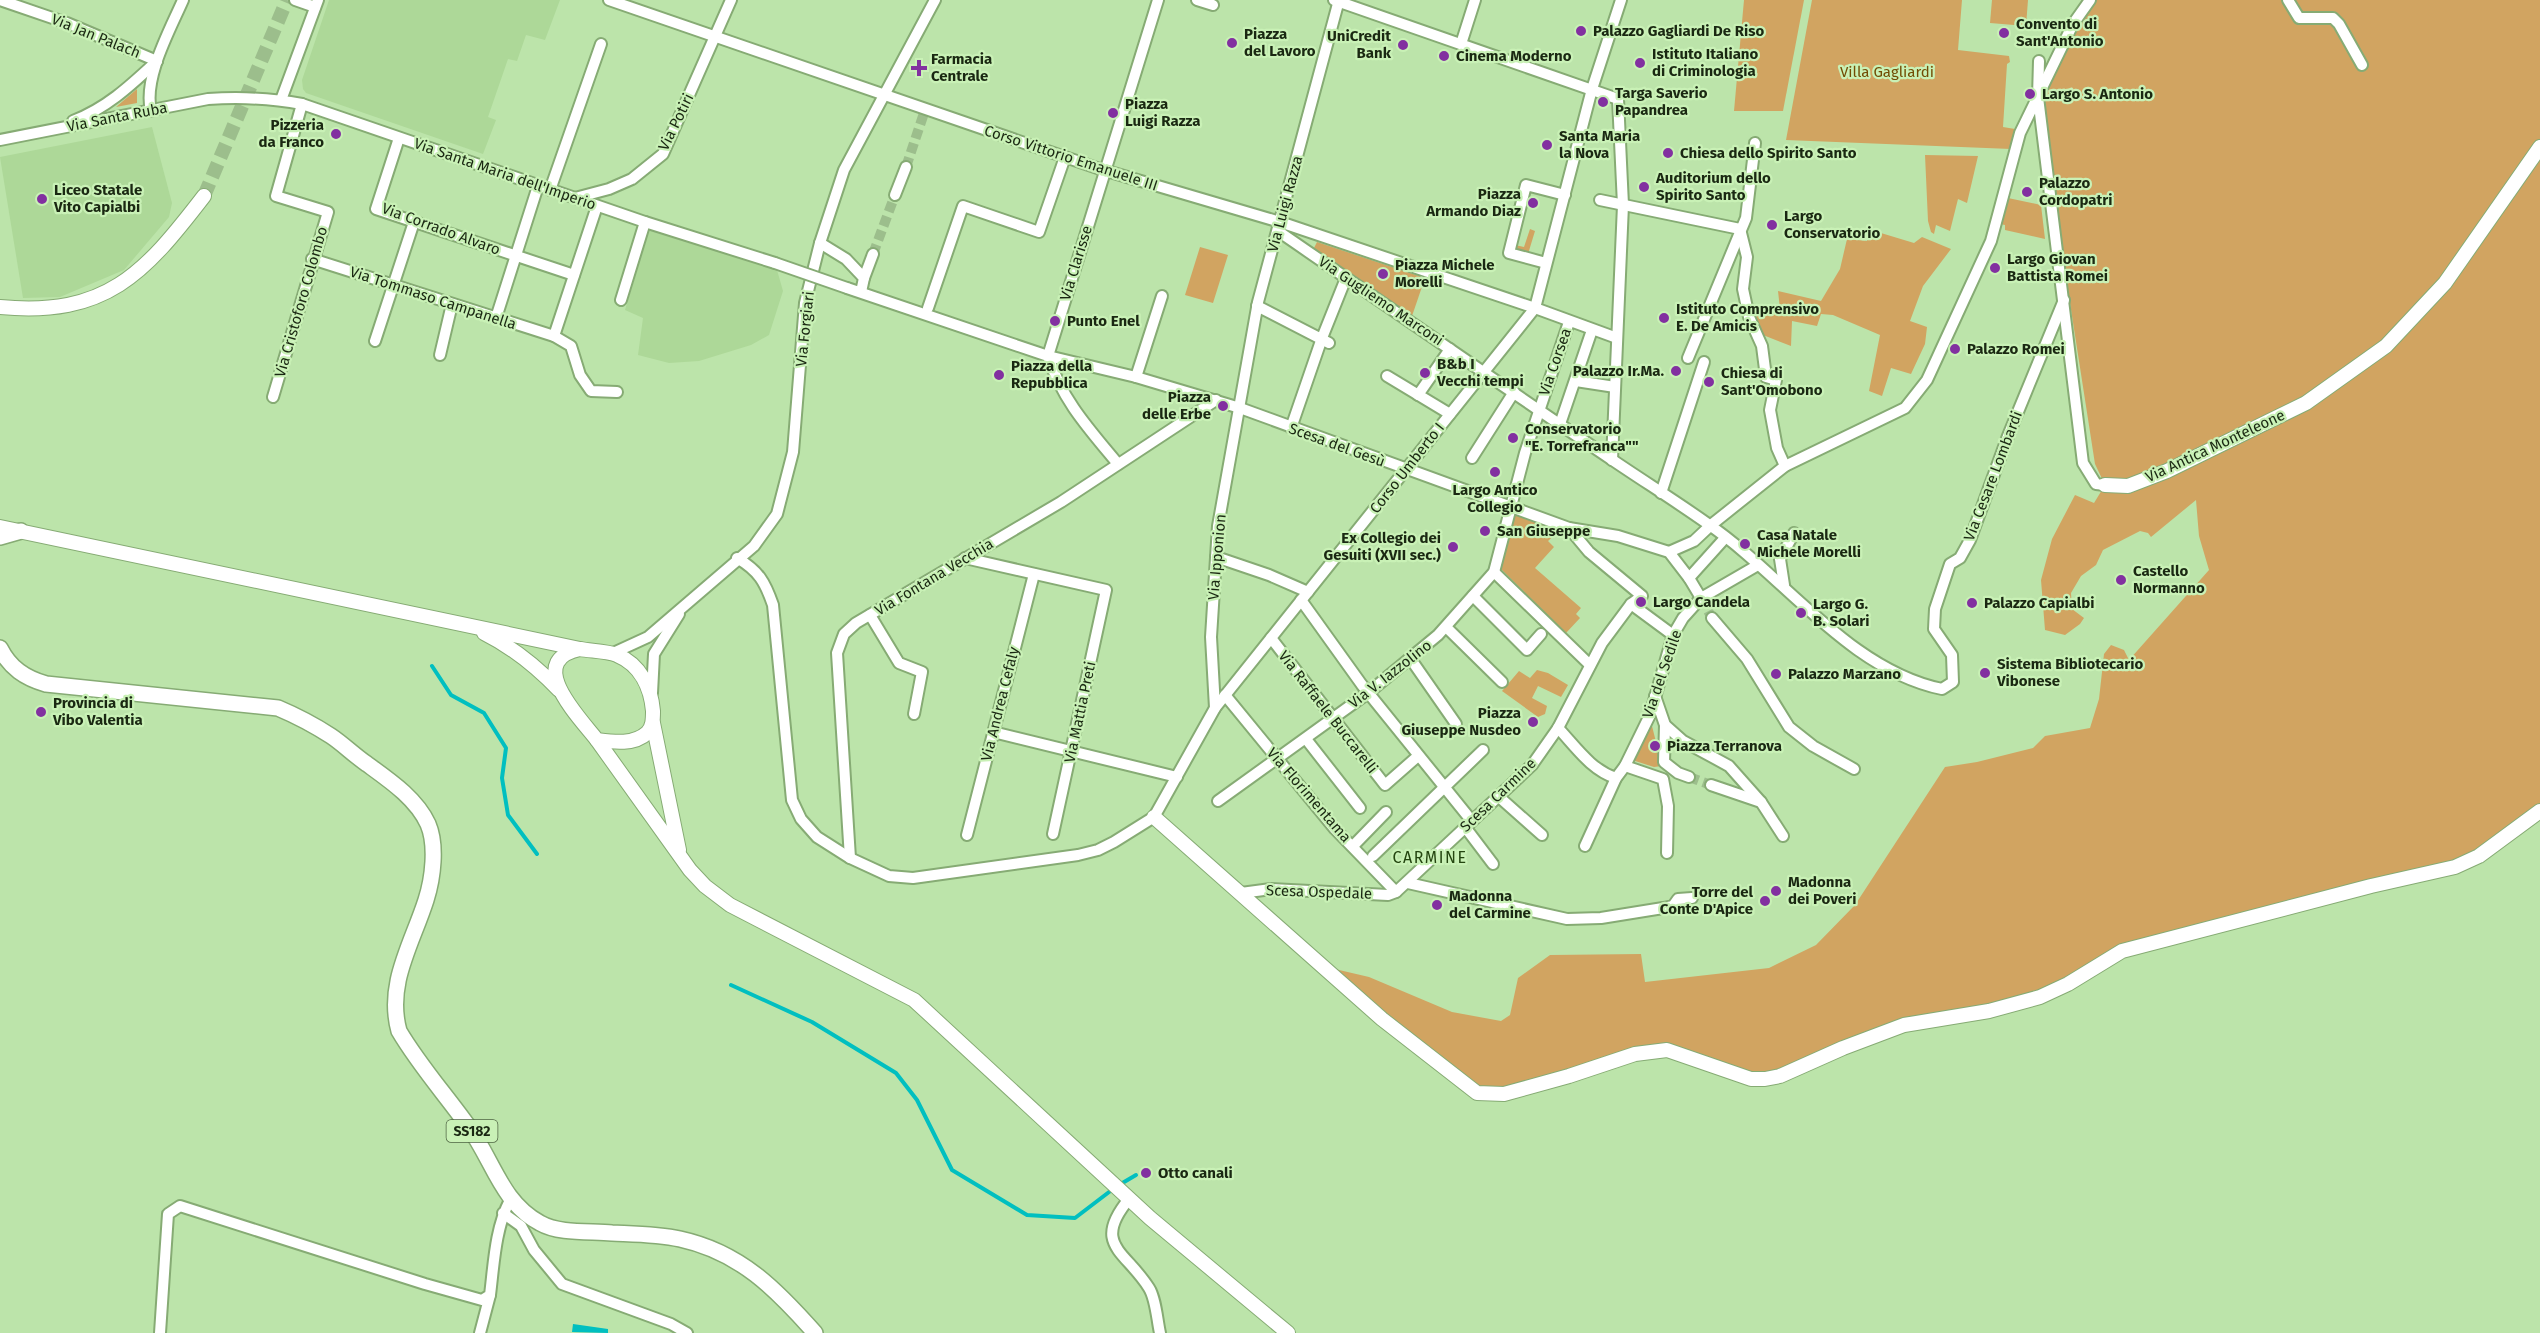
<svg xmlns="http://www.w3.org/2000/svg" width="2540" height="1333" viewBox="0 0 2540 1333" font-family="'Fira Sans',sans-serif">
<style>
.built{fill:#add898}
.green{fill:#d1a461}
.water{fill:#01bfc0}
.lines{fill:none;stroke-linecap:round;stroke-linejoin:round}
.stream{stroke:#01bfc0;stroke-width:4}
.street-tunnel{stroke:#9cbe8c;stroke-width:10;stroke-dasharray:10 5;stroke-linecap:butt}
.secondary-tunnel{stroke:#9cbe8c;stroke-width:14;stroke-dasharray:14 7;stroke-linecap:butt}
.street-casing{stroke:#86ab74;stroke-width:14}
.secondary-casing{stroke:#86ab74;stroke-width:16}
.primary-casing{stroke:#86ab74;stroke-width:18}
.street{stroke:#fff;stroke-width:10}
.secondary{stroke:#fff;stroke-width:14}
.primary{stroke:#fff;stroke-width:15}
.street-bridge-casing{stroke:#86ab74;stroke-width:14;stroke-linecap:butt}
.street-bridge{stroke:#fff;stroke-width:10}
.poi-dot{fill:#8230a0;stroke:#c9f1b6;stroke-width:2}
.labels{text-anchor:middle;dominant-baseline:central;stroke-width:4.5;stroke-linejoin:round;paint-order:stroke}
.shield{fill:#c9f1b6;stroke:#4e6443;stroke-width:1.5}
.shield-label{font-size:14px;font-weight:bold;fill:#1a2812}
.poi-label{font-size:15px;font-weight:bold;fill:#1a2812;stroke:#c9f1b6;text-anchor:start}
.street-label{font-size:15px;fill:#1a2812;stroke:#c9f1b6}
.park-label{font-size:15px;fill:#724c04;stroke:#c9f1b6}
.neighbourhood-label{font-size:16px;letter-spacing:1.5px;fill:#244510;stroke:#c9f1b6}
</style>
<rect width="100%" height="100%" fill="#bce4aa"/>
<!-- built -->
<g class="built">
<path d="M329 0H560L545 40 526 35 517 61 508 59 488 117 496 120 483 154 306 93 303 89 302 80Z"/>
<path d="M152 127 172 203 169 217 124 270 60 297 23 298 0 157Z"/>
<path d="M651 224 775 263 783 291 769 335 751 345 699 361 669 363 638 355 643 318 625 310Z"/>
</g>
<!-- green -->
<g class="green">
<path d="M1744 0H1804L1783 111H1734Z"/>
<path d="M1812 0H1962L1958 50 2009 56 2010 62 2007 64 2003 127 2015 129 2011 149 1786 140Z"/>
<path d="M1992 0H2028L2026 26 1990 23Z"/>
<path d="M2090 0H2540V811L2479 856 2137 947 2068 984 1924 1021 1765 1079 1675 1051 1489 1094 1322 966 1369 977 1452 1012 1501 1021 1510 1015 1518 978 1550 955 1641 954 1645 982 1769 968 1816 945 1855 905 1945 767 1977 762 2033 748 2045 736 2090 728 2099 699 2104 654 2111 645 2124 650 2129 660 2209 570 2199 536 2196 500 2151 537 2148 533 2140 531 2103 550 2096 565 2081 576 2071 593 2072 609 2084 618 2080 624 2065 635 2045 630 2041 580 2052 539 2075 495 2094 503 2105 485 2095 464 2038 97Z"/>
<path d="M137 89V103L116 107Z"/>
<path d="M1925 155 1978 156 1967 203 1958 199 1950 231 1936 225 1934 234 1931 232 1928 221Z"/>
<path d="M2008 198 2041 205 2045 239 2005 230V225L2000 224Z"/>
<path d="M1530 229 1535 231 1528 254 1514 250 1515 245 1524 247Z"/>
<path d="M1871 230 1914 243 1922 237 1951 249 1923 286 1910 321 1927 327 1925 344 1911 374 1891 368 1882 396 1869 391 1880 335 1833 315 1821 314 1817 326 1792 321 1791 346 1763 335 1753 312 1780 309 1778 291 1821 301 1840 269 1847 239 1867 241Z"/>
<path d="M1317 242 1425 278 1412 316 1314 248Z"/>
<path d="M1200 247 1228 255 1213 303 1185 295Z"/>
<path d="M1513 513 1561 529 1548 541 1554 547 1535 568 1581 608 1576 614 1580 618 1566 633 1500 568Z"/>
<path d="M1537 670 1548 673 1568 685 1561 697 1538 686 1532 698 1547 706 1545 714 1538 717 1502 691 1519 671 1530 678Z"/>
<path d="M1651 722 1662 766 1654 767 1632 760Z"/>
</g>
<!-- water -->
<path class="water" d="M573 1324 608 1329V1333L572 1332Z"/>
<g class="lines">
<!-- stream -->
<g class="stream">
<path d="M432 666 451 695 484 713 506 748 502 778 508 815 537 854"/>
<path d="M731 985 812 1022 896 1073 917 1100 952 1170 1027 1215 1075 1218 1113 1189"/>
<path d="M1119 1185 1136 1175"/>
</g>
<!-- street-tunnel -->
<g class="street-tunnel">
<path d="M906 167 924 113"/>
<path d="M873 254 895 195"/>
<path d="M1701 598 1712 618"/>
<path d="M1689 777 1711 785"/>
</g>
<!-- secondary-tunnel -->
<path class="secondary-tunnel" d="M204 196 287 0"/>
<!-- street casing -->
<g class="street-casing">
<g id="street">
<path d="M0 0 67 23 157 61"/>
<path d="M295 0 315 7"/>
<path d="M609 0 1100 169 1280 222 1535 308 1617 338"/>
<path d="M1197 0 1213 5"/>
<path d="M1334 0 1618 99 1623 205 1612 460"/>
<path d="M2288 0 2299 18H2333L2339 24 2362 65"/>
<path d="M1461 44 1475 0"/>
<path d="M2039 61 2038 97 2083 463 2096 484 2105 485"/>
<path d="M281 100 318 0"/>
<path d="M151 111C143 78 170 30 183 0"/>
<path d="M73 121C107 108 131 85 157 61"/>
<path d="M399 138 376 209 574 275"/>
<path d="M0 140 208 99C240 97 270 98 302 104L645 222 775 263"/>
<path d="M550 190 601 44"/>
<path d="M895 195 906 167"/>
<path d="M575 198 609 189 632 179 663 154 731 0"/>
<path d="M1600 200 1740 229"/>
<path d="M1740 229 1747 257 1743 289 1749 317 1762 346 1766 377 1776 380 1770 410 1777 448 1785 466"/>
<path d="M1278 231C1390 308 1501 385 1614 461 1645 482 1677 502 1708 524 1783 575 1849 670 1942 689L1953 682 1952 655 1934 629 1935 609 1950 564 1960 558 1970 540 2008 436 2064 300"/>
<path d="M820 243 846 259 864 278 861 292"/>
<path d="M312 259 554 336 571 346 580 375 591 391 617 392"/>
<path d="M1546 263 1509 253 1526 185 1565 195"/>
<path d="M864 278 873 254"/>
<path d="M847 288 1048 356 1136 377 1240 408 1569 528 1618 536 1669 552 1689 578 1701 598"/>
<path d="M621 300 645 222"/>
<path d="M1257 306 1329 343"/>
<path d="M928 308 963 206 1039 232 1065 157"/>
<path d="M496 318 538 186"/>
<path d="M554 336 597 206"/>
<path d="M375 341 414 222"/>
<path d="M440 355 452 304"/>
<path d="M1688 358 1746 218 1755 143"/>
<path d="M1387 376 1450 414"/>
<path d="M1136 377 1162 296"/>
<path d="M1576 381 1615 387"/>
<path d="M1418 395 1450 349"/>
<path d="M273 397 328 212 276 196 302 104"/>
<path d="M1560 424 1592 330"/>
<path d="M1291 428 1322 338 1346 278"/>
<path d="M1472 458 1514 392"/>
<path d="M1118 464C1089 429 1062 400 1048 356L1158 0"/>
<path d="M1661 493 1704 362"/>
<path d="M1669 552 1694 541 1711 525 1785 466 1905 408 1927 380 1991 241 2020 133 2073 24 2090 0"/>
<path d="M1216 557 1269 575 1308 592"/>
<path d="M737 558C759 571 765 582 773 605L792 800 801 819 817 837 850 858 889 876 913 878 1078 855 1098 850 1114 842 1154 817 1215 708 1535 308 1592 89 1621 0"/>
<path d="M965 558 1106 590 1053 834"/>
<path d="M1494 572 1590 665"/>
<path d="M1689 578 1725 538"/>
<path d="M1784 585 1780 559 1794 533"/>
<path d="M1473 596 1527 650 1541 634"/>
<path d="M1301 600 1362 685 1471 820"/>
<path d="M1631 604 1673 635"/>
<path d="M870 615 899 663 922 672 914 714"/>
<path d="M1712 618 1747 659 1789 727 1813 746 1854 769"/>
<path d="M1446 627 1502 682"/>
<path d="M1271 638 1385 785 1418 756"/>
<path d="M611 654 648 637 754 546 777 514 793 452 805 303 820 243 844 170 935 0"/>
<path d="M1410 658 1456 724"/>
<path d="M652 693 654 654 679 614"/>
<path d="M1225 695 1335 829 1396 892"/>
<path d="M1655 696 1665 725 1683 741 1729 766 1761 802 1783 836"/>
<path d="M1215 708 1211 637 1218 526 1258 302 1339 0"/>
<path d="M1665 725 1664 762 1678 773 1689 777"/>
<path d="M1558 728C1576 747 1591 770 1616 778"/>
<path d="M993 732 1177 777"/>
<path d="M1306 739 1360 808"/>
<path d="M1625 766 1663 779 1668 806 1667 853"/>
<path d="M1711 785 1761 802"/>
<path d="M1498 796 1542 835"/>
<path d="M1218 801 1368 693 1438 635 1494 572 1525 453 1569 322"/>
<path d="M1465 827 1493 864"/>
<path d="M967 835 1034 574"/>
<path d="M1353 846 1386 812"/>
<path d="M1585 846 1616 778 1625 766 1650 715 1673 635 1683 618 1701 598 1758 565"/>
<path d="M1373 856 1483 750"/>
<path d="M850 858 837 653 844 634 856 623 1061 502 1216 400"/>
<path d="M1408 883 1567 919 1601 918 1663 908 1673 906 1678 899 1692 898"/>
<path d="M1241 893 1271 889 1388 895 1396 892 1532 765 1558 728 1602 643 1631 604 1642 596 1589 552 1569 528"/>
<path d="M1129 1199C1091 1245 1126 1251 1149 1288 1156 1299 1157 1320 1160 1333"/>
<path d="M503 1213 521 1226 534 1250 562 1284 671 1324 687 1333"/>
<path d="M160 1333 168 1214 180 1206 425 1284 482 1300 490 1295C494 1263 495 1229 510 1200"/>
<path d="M480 1333 490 1295"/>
</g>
</g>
<!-- secondary casing -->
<g class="secondary-casing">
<g id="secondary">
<path d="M0 307C106 317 144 274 204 196"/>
<path d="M2105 485 2128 486 2167 471 2306 403 2386 346 2445 283 2540 147"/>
<path d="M0 527 580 649"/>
<path d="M484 633C514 648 536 666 559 690"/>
<path d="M580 649C591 651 606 651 617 655 641 665 651 688 653 711 653 719 653 727 647 733 634 745 613 742 597 740 580 718 523 661 580 649Z"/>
<path d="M653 723 679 850"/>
<path d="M597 740 690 870 705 886 730 905 914 1000 1150 1218 1288 1333"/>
<path d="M1154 817 1382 1019 1477 1093 1504 1094 1569 1076 1635 1054 1667 1050 1751 1079H1765L1780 1076 1843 1048 1904 1025 1989 1011 2040 997 2068 984 2122 951 2371 886 2455 867 2479 856 2540 811"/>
</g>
</g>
<!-- primary casing -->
<g class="primary-casing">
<g id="primary">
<path d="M0 537 21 531"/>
<path d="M0 648C10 668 25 678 46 684L278 708C297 716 314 725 331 736 343 744 354 755 367 764 389 780 416 798 428 824 437 845 433 878 426 900 412 944 386 984 399 1031 419 1065 445 1094 468 1126 493 1160 501 1202 540 1223 559 1234 590 1231 612 1233 634 1234 658 1234 680 1239 740 1252 776 1289 815 1333"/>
</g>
</g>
<!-- street -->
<use href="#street" class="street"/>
<!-- secondary -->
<use href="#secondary" class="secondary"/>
<!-- primary -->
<use href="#primary" class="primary"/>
<!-- street-bridge casing -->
<g class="street-bridge-casing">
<path id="street-bridge" d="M775 263 847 288"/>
</g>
<!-- street-bridge -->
<use href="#street-bridge" class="street-bridge"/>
</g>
<!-- markers -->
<g class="poi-dot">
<circle cx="1581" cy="31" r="6"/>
<circle cx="2004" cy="33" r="6"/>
<circle cx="1232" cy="43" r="6"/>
<circle cx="1403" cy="45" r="6"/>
<circle cx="1444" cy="56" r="6"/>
<circle cx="1640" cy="63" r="6"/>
<path d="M916 59h6v6h6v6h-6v6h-6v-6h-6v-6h6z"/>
<circle cx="2030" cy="94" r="6"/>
<circle cx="1603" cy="102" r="6"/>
<circle cx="1113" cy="113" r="6"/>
<circle cx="336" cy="134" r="6"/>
<circle cx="1547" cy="145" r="6"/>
<circle cx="1668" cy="153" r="6"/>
<circle cx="1644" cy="187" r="6"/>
<circle cx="2027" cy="192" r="6"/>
<circle cx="42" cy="199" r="6"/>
<circle cx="1533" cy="203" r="6"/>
<circle cx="1772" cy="225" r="6"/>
<circle cx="1995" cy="268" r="6"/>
<circle cx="1383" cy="274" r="6"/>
<circle cx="1664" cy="318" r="6"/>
<circle cx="1055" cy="321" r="6"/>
<circle cx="1955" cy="349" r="6"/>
<circle cx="1676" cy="371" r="6"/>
<circle cx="1425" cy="373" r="6"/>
<circle cx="999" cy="375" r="6"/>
<circle cx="1709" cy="382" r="6"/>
<circle cx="1223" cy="406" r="6"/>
<circle cx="1513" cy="438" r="6"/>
<circle cx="1495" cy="472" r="6"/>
<circle cx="1485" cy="531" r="6"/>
<circle cx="1745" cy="544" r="6"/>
<circle cx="1453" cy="547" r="6"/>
<circle cx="2121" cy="580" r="6"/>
<circle cx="1641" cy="602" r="6"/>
<circle cx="1972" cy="603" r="6"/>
<circle cx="1801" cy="613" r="6"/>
<circle cx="1985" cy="673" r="6"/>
<circle cx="1776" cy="674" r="6"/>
<circle cx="41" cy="712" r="6"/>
<circle cx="1533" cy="722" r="6"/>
<circle cx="1655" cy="746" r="6"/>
<circle cx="1776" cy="891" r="6"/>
<circle cx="1765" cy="901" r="6"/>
<circle cx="1437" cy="905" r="6"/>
<circle cx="1146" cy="1173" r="6"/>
</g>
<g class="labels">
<!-- shield labels -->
<rect class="shield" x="446.5" y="1120" width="51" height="22" rx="4.5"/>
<g class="shield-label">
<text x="472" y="1131">SS182</text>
</g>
<!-- poi labels -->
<g class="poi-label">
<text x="2016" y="24">Convento di<tspan x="2016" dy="17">Sant'Antonio</tspan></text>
<text x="1593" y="31">Palazzo Gagliardi De Riso</text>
<text x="1244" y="34">Piazza<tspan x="1244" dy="17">del Lavoro</tspan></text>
<text x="1391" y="36" text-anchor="end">UniCredit<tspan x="1391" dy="17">Bank</tspan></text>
<text x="1652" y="54">Istituto Italiano<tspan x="1652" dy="17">di Criminologia</tspan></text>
<text x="1456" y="56">Cinema Moderno</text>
<text x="931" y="59">Farmacia<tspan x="931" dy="17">Centrale</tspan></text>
<text x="1615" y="93">Targa Saverio<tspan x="1615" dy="17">Papandrea</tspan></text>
<text x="2042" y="94">Largo S. Antonio</text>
<text x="1125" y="104">Piazza<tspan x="1125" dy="17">Luigi Razza</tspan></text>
<text x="324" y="125" text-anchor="end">Pizzeria<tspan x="324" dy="17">da Franco</tspan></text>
<text x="1559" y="136">Santa Maria<tspan x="1559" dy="17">la Nova</tspan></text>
<text x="1680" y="153">Chiesa dello Spirito Santo</text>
<text x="1656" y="178">Auditorium dello<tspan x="1656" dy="17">Spirito Santo</tspan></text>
<text x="2039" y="183">Palazzo<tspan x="2039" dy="17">Cordopatri</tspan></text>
<text x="54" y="190">Liceo Statale<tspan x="54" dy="17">Vito Capialbi</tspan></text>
<text x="1521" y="194" text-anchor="end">Piazza<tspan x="1521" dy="17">Armando Diaz</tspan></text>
<text x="1784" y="216">Largo<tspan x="1784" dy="17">Conservatorio</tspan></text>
<text x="2007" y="259">Largo Giovan<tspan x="2007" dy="17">Battista Romei</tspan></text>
<text x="1395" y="265">Piazza Michele<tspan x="1395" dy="17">Morelli</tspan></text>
<text x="1676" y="309">Istituto Comprensivo<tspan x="1676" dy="17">E. De Amicis</tspan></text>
<text x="1067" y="321">Punto Enel</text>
<text x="1967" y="349">Palazzo Romei</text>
<text x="1437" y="364">B&amp;b I<tspan x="1437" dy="17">Vecchi tempi</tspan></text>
<text x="1011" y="366">Piazza della<tspan x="1011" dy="17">Repubblica</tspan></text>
<text x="1664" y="371" text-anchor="end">Palazzo Ir.Ma.</text>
<text x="1721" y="373">Chiesa di<tspan x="1721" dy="17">Sant'Omobono</tspan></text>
<text x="1211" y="397" text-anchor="end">Piazza<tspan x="1211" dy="17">delle Erbe</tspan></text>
<text x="1525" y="429">Conservatorio<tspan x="1525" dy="17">"E. Torrefranca""</tspan></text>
<text x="1495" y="490" text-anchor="middle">Largo Antico<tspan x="1495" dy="17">Collegio</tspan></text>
<text x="1497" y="531">San Giuseppe</text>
<text x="1757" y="535">Casa Natale<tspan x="1757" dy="17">Michele Morelli</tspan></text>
<text x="1441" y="538" text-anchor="end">Ex Collegio dei<tspan x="1441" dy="17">Gesuiti (XVII sec.)</tspan></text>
<text x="2133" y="571">Castello<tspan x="2133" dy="17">Normanno</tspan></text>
<text x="1653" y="602">Largo Candela</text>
<text x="1984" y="603">Palazzo Capialbi</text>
<text x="1813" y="604">Largo G.<tspan x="1813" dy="17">B. Solari</tspan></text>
<text x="1997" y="664">Sistema Bibliotecario<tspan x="1997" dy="17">Vibonese</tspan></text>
<text x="1788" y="674">Palazzo Marzano</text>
<text x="53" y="703">Provincia di<tspan x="53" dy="17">Vibo Valentia</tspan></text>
<text x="1521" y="713" text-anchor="end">Piazza<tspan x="1521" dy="17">Giuseppe Nusdeo</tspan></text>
<text x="1667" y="746">Piazza Terranova</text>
<text x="1788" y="882">Madonna<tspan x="1788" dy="17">dei Poveri</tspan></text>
<text x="1753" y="892" text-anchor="end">Torre del<tspan x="1753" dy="17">Conte D'Apice</tspan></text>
<text x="1449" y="896">Madonna<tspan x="1449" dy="17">del Carmine</tspan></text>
<text x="1158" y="1173">Otto canali</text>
</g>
<!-- street labels -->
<g class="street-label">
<text transform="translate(96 36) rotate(22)">Via Jan Palach</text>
<text transform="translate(117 117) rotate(-11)">Via Santa Ruba</text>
<text transform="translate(676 122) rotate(-64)">Via Potiri</text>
<text transform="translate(1071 158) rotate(18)">Corso Vittorio Emanuele III</text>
<text transform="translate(505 174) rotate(19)">Via Santa Maria dell'Imperio</text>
<text transform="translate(1285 204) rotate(-75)">Via Luigi Razza</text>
<text transform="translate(441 229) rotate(20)">Via Corrado Alvaro</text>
<text transform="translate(1076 263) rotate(-73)">Via Clarisse</text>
<text transform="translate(433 298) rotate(18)">Via Tommaso Campanella</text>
<text transform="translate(1381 301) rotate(34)">Via Gugliemo Marconi</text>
<text transform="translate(301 302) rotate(-74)">Via Cristoforo Colombo</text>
<text transform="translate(805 329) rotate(-84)">Via Forgiari</text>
<text transform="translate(1555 362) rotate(-71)">Via Corsea</text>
<text transform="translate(1337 445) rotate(20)">Scesa del Gesù</text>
<text transform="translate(2215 446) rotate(-25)">Via Antica Monteleone</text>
<text transform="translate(1407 468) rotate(-52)">Corso Umberto I</text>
<text transform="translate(1993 476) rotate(-69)">Via Cesare Lombardi</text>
<text transform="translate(1217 557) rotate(-85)">Via Ipponion</text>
<text transform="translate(934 577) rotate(-31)">Via Fontana Vecchia</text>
<text transform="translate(1390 674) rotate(-38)">Via V. Iazzolino</text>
<text transform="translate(1662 674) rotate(-71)">Via del Sedile</text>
<text transform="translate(1000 704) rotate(-76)">Via Andrea Cefaly</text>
<text transform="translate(1080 712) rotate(-78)">Via Mattia Preti</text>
<text transform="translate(1328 712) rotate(52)">Via Raffaele Buccarelli</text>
<text transform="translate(1309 795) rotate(49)">Via Florimentama</text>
<text transform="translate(1498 795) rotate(-44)">Scesa Carmine</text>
<text transform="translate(1319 892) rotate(2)">Scesa Ospedale</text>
</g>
<!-- park labels -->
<g class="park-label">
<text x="1887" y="72">Villa Gagliardi</text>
</g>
<!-- neighbourhood labels -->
<g class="neighbourhood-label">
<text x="1430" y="857">CARMINE</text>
</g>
</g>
</svg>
